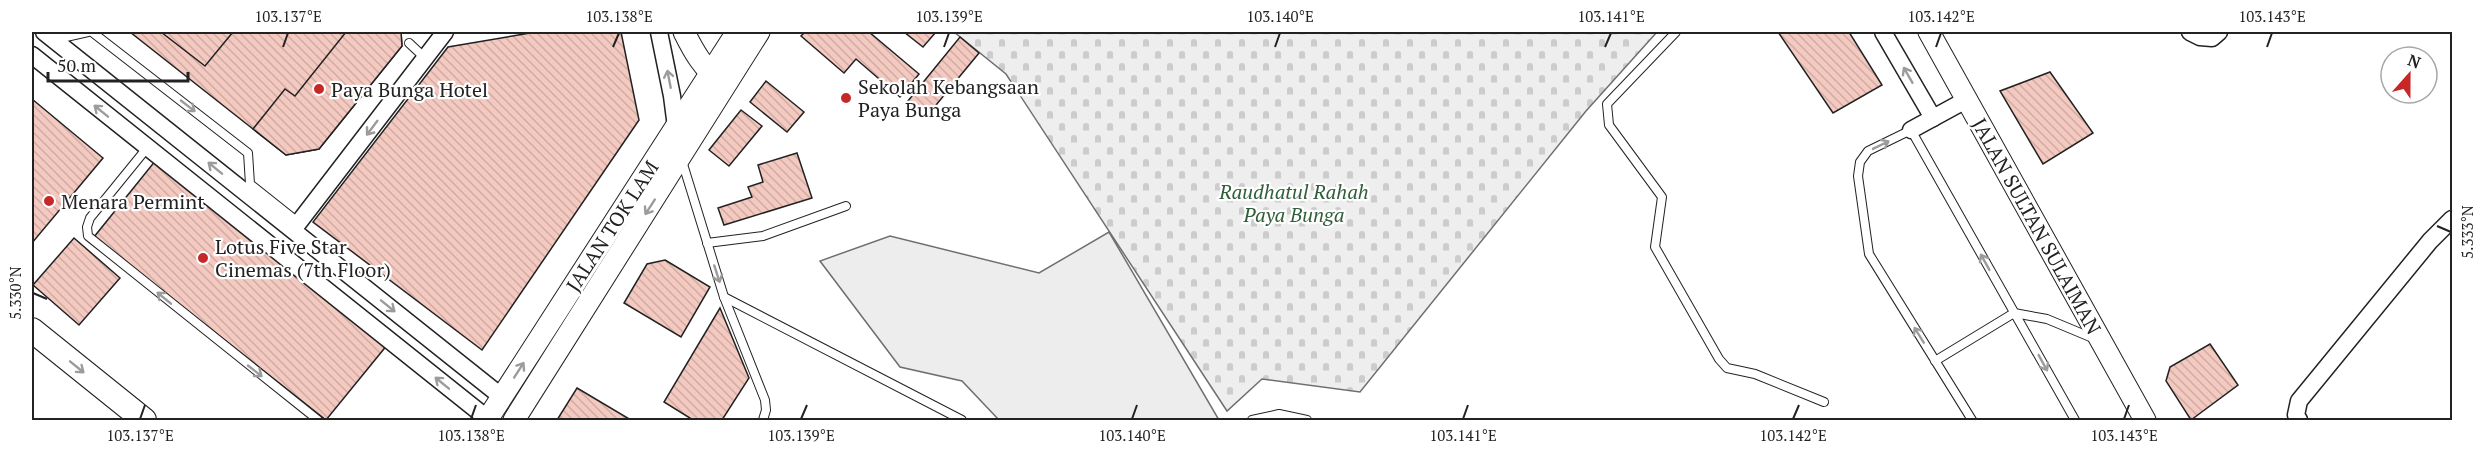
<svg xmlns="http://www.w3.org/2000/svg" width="2484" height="452" viewBox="0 0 2484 452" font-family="'PT Serif',serif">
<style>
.cemetery{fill:url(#cemetery-stones);stroke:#6f6f6f;stroke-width:1.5}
.parking{fill:#ededed;stroke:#6f6f6f;stroke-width:1.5}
.building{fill:url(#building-back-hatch);stroke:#222;stroke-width:1.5}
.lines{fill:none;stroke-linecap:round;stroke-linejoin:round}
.service-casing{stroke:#222;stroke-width:10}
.minor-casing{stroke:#222;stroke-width:19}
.tertiary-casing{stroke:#222;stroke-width:23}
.secondary-casing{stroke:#222;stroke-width:26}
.service{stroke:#fff;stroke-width:8}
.minor{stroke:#fff;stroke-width:16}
.tertiary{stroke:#fff;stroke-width:21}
.secondary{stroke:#fff;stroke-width:24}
.oneway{stroke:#9c9c9c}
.ticks{fill:none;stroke:#222;stroke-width:2}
.poi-dot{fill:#c62828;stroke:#fff;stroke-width:2}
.labels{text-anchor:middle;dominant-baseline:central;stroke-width:4.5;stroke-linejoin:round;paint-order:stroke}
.poi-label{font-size:20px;fill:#222;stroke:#fff;text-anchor:start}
.park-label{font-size:20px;font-style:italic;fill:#2f5e38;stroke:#fff}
.street-label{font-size:20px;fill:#222;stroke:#fff}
.neatline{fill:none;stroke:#222;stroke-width:2}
.ticks-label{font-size:15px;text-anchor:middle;fill:#222}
</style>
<defs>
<pattern id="cemetery-stones" width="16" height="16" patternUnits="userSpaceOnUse" patternTransform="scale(1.5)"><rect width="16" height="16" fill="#eee"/><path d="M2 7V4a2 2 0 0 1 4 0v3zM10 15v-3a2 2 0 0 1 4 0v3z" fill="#ccc"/></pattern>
<pattern id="building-back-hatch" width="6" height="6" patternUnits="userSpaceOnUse" patternTransform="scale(1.5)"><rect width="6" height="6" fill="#f3c9c0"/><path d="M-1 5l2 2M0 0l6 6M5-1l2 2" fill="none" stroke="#d0aca5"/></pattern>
</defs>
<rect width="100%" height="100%" fill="#fff"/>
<!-- cemetery -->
<path class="cemetery" d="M954 32H1657L1586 111 1360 392 1262 379 1227 411 1006 74Z"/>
<!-- parking -->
<path class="parking" d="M1109 232 1219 420H999L962 381 900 367 820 261 890 236 1039 273Z"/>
<!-- building -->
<g class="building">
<path d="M130 32H401L402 46 319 149 286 155Z"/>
<path d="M161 32H233L205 66Z"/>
<path d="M346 32H401L402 46 319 149 286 155 253 129 285 89 295 96Z"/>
<path d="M536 32H621L639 120 482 350 313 222 448 47Z"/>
<path d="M805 32H869L919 74 900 97 856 59 844 73 801 36Z"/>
<path d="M904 32H936L923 47Z"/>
<path d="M1778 32H1849L1882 85 1833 113Z"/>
<path d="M960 37 979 53 927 116 908 101Z"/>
<path d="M2050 72 2093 133 2043 164 2000 91Z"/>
<path d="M766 81 804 112 787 132 750 102Z"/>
<path d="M32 99 103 158 32 243Z"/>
<path d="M741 110 762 126 729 166 709 150Z"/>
<path d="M797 153 812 198 724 225 718 208 752 197 748 187 763 182 758 165Z"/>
<path d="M160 155 392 339 326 420 94 237Z"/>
<path d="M74 238 120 278 79 325 33 285Z"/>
<path d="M665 260 710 287 681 337 624 303 647 264Z"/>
<path d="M720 308 749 378 722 420H693L664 402Z"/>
<path d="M2210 344 2238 385 2191 420 2166 381 2170 367Z"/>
<path d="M577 388 631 420H557Z"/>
</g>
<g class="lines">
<!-- service casing -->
<g class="service-casing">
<g id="service">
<path d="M60 32 66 37 88 32"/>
<path d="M92 32 248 153 250 184 299 223"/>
<path d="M1676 32 1607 104 1609 125 1662 197 1655 247 1719 359 1727 368 1755 374 1824 402"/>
<path d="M409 43 425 58"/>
<path d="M147 148 90 218 87 227 88 236 318 420"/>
<path d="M682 161 724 297 765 400 766 410 763 420"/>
<path d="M707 243 763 236 846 206"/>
<path d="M724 297 962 420"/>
<path d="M1935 361 2014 313 2047 319 2095 339"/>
<path d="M1252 420 1279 414 1307 420"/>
<path d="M1972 420 1869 254 1858 176 1860 162 1868 151 1911 130 2075 420"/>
</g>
</g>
<!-- minor casing -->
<g class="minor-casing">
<g id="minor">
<path d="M44 32 502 397"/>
<path d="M659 32 672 96 676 127"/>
<path d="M1883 32 1933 118"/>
<path d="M2190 32 2200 37 2212 38 2219 32"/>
<path d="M32 55 488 419"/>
<path d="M1911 130 1966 100"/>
<path d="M293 230 445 32"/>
<path d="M2299 420 2296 415 2299 401 2430 241 2452 219"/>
</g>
</g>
<!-- tertiary casing -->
<g class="tertiary-casing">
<g id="tertiary">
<path d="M684 32C693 50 703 69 721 81"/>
<path d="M1929 32 2145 420"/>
<path d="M487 420 737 32"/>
<path d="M514 420 759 32"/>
</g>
</g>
<!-- secondary casing -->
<g class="secondary-casing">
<path id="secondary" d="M32 330 144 420"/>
</g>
<!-- service -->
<use href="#service" class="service"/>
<!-- minor -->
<use href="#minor" class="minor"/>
<!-- tertiary -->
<use href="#tertiary" class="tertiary"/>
<!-- secondary -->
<use href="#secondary" class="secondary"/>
</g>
<!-- one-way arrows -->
<defs><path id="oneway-shaft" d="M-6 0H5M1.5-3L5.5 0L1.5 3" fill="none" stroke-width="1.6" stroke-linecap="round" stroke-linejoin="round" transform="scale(1.5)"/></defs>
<g class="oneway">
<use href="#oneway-shaft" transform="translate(1908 75) rotate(-120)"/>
<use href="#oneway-shaft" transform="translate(669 79) rotate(-101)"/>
<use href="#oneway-shaft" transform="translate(188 106) rotate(38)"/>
<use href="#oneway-shaft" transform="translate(101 111) rotate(-141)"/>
<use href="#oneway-shaft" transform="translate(372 128) rotate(127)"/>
<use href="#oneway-shaft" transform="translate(1881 145) rotate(-26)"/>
<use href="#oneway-shaft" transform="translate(215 168) rotate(-141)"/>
<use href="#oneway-shaft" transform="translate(650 207) rotate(123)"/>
<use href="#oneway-shaft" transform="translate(1985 262) rotate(-119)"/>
<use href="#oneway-shaft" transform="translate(717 274) rotate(72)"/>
<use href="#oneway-shaft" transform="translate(164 298) rotate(-141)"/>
<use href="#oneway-shaft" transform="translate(388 306) rotate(39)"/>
<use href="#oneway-shaft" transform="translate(1919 335) rotate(-122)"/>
<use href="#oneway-shaft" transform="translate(2043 363) rotate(61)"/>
<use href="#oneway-shaft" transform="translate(77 367) rotate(39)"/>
<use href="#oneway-shaft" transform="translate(519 370) rotate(-57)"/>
<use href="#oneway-shaft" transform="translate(255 371) rotate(38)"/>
<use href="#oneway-shaft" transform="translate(442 383) rotate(-141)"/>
</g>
<!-- ticks -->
<path class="ticks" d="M283 47 288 33M613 47 619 33M944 47 949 33M1275 47 1280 33M1605 47 1611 33M1936 47 1941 33M2267 47 2272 33M2437 226 2451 232M33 293 47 299M140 419 145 405M471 419 476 405M801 419 807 405M1132 419 1137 405M1463 419 1468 405M1793 419 1799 405M2124 419 2129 405"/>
<!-- markers -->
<g class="poi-dot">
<circle cx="319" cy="89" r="6"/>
<circle cx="846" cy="98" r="6"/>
<circle cx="49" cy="201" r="6"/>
<circle cx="203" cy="258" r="6"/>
</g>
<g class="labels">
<!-- poi labels -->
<g class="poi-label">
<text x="858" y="86">Sekolah Kebangsaan<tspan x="858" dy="23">Paya Bunga</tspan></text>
<text x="331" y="89">Paya Bunga Hotel</text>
<text x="61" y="201">Menara Permint</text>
<text x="215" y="246">Lotus Five Star<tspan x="215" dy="23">Cinemas (7th Floor)</tspan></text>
</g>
<!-- park labels -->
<g class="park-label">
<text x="1294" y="191">Raudhatul Rahah<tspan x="1294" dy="23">Paya Bunga</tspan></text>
</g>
<!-- street labels -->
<g class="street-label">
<text transform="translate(612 226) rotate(-57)">JALAN TOK LAM</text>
<text transform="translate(2037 226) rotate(61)">JALAN SULTAN SULAIMAN</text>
</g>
</g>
<!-- border -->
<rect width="2484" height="452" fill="none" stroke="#ffffff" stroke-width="66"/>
<!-- north arrow -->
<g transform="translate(2409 75) rotate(21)"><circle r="28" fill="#ffffff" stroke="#a7a7a7" stroke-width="1.5"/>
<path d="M0-4.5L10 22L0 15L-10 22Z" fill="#c62828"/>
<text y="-9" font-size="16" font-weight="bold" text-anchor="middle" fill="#222222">N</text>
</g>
<!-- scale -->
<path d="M48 72v9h140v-9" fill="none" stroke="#222222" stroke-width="3"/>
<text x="57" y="72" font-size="18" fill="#222222" stroke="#ffffff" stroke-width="4.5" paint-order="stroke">50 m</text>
<rect x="33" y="33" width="2418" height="386" class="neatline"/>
<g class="ticks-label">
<text x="288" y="22">103.137°E</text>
<text x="619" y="22">103.138°E</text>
<text x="949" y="22">103.139°E</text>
<text x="1280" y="22">103.140°E</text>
<text x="1611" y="22">103.141°E</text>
<text x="1941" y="22">103.142°E</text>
<text x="2272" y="22">103.143°E</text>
<text transform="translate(2468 232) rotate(-90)" y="5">5.333°N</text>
<text transform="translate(16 293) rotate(-90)" y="5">5.330°N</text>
<text x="140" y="441">103.137°E</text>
<text x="471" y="441">103.138°E</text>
<text x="801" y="441">103.139°E</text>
<text x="1132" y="441">103.140°E</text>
<text x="1463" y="441">103.141°E</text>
<text x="1793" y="441">103.142°E</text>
<text x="2124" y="441">103.143°E</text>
</g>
</svg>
